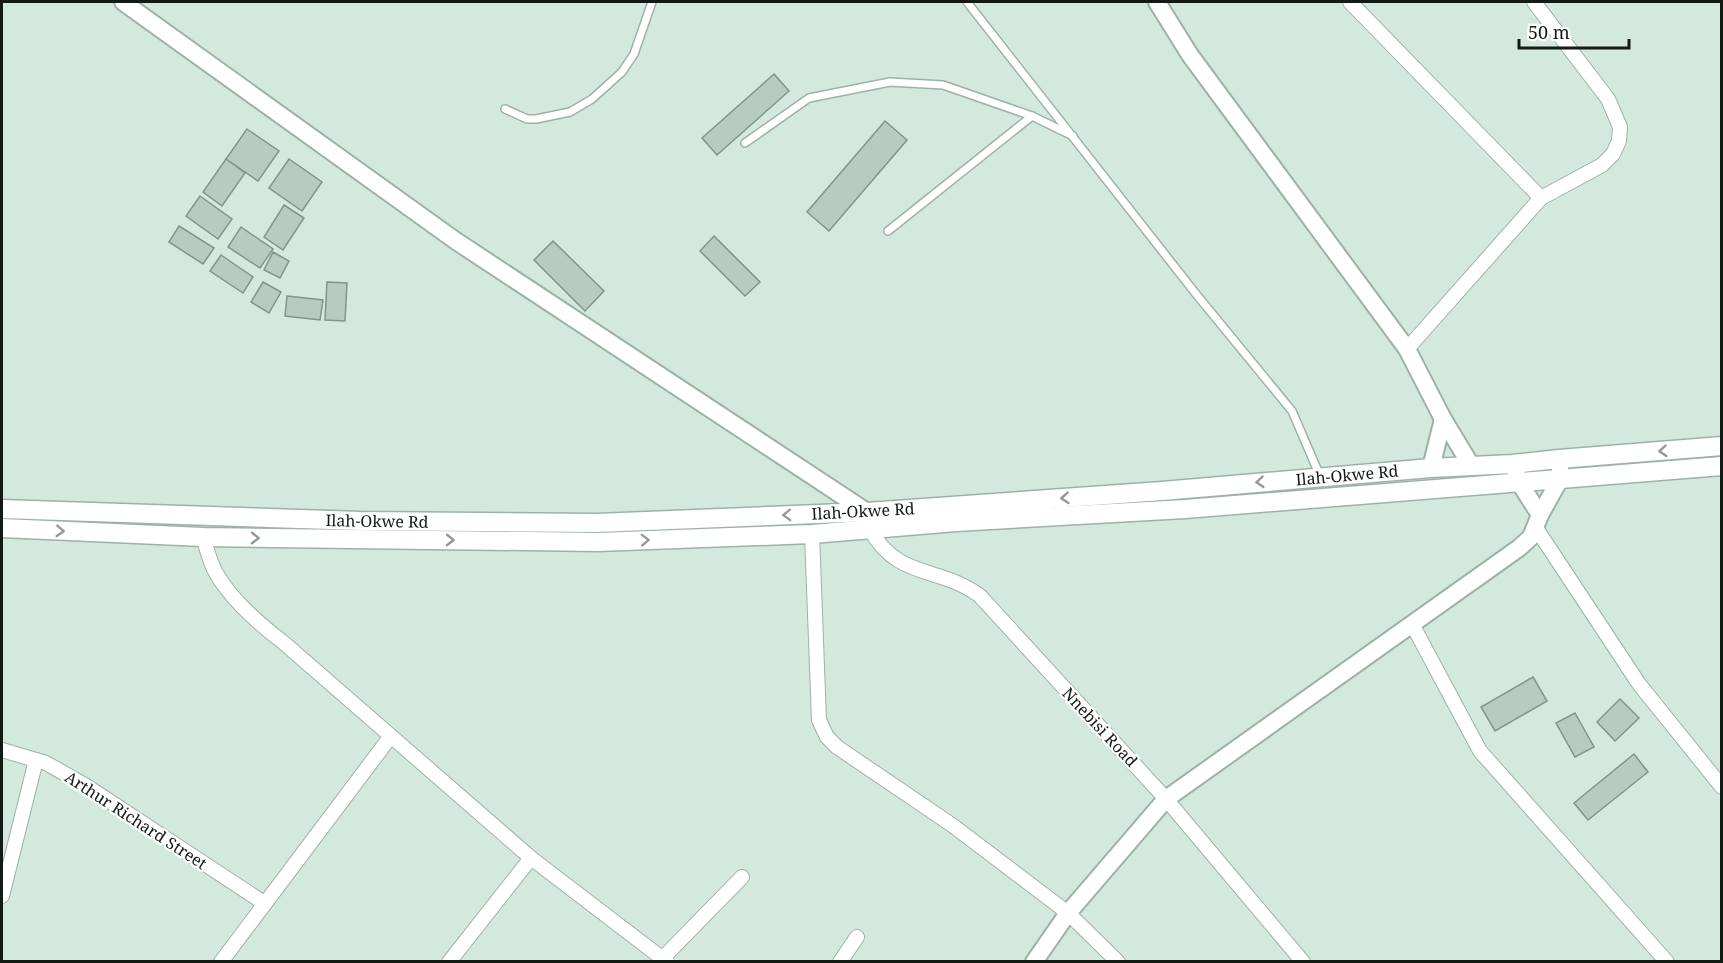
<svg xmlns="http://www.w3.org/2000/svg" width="1723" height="963" viewBox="0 0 1723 963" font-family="'Noto Serif',serif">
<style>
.building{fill:#b7ccc1;stroke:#81958b;stroke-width:1.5}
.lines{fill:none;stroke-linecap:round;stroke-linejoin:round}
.service-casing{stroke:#9db2a7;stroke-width:10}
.minor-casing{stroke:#9db2a7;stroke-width:16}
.tertiary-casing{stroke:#9db2a7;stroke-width:20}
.secondary-casing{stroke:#9db2a7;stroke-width:21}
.service{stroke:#fff;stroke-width:7}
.minor{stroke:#fff;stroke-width:14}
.tertiary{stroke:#fff;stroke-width:16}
.secondary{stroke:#fff;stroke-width:18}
.oneway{stroke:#949896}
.labels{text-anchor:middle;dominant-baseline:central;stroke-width:4.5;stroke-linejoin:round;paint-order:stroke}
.street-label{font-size:16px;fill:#121a16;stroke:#fff}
</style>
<rect width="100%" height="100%" fill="#d4e9de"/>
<!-- building -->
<g class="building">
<path d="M774 74 789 91 717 155 702 138Z"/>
<path d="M885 121 907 140 829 231 807 212Z"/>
<path d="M247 129 279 151 258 181 226 159Z"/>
<path d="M226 159 245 173 222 206 203 192Z"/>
<path d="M289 159 322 182 302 211 269 188Z"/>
<path d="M200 196 232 219 218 239 186 216Z"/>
<path d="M284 205 304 218 283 250 264 237Z"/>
<path d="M179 226 214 248 203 264 169 242Z"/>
<path d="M241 227 273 249 260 268 228 247Z"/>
<path d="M714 236 760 282 745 296 700 251Z"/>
<path d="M553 241 604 291 585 311 534 260Z"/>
<path d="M273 252 289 261 280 278 264 270Z"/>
<path d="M221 255 253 277 243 293 210 271Z"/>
<path d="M263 282 281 292 269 313 251 302Z"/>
<path d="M327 282 347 283 345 321 325 320Z"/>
<path d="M287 296 323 300 320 320 285 316Z"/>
<path d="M1533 677 1547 701 1495 731 1481 707Z"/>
<path d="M1620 699 1639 718 1615 741 1597 722Z"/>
<path d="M1575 713 1594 747 1575 757 1556 723Z"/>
<path d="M1634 754 1648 772 1588 820 1574 803Z"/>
</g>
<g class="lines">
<!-- service casing -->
<g class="service-casing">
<g id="service">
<path d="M967 2 1196 294 1292 411 1320 476"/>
<path d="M505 109 527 119H536L570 112 592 99 622 72 634 54 652 2"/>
<path d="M745 143 809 98 890 82 943 85 1032 116 1073 136"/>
<path d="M888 231 1032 116"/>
</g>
</g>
<!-- minor casing -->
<g class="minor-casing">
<g id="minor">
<path d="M1350 2 1541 198"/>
<path d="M1407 349 1541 198 1602 165 1613 154 1619 141 1620 127 1608 99 1534 2"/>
<path d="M1536 528 1639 684 1722 787"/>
<path d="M870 529C897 580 941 566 980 596L1166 799 1303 962"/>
<path d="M812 534 819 720 827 737 837 747 952 825 1068 913 1118 962"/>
<path d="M203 537C207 549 210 563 216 573 232 601 259 624 284 643L531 858 667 962"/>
<path d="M1412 624 1480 751 1667 962"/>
<path d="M2 750 46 763 88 787 264 903"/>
<path d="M2 896 36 760"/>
<path d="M221 962 391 736"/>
<path d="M449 962 531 858"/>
<path d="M659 962 742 877"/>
<path d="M840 962 857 937"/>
</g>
</g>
<!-- tertiary casing -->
<g class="tertiary-casing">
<g id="tertiary">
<path d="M123 2 456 241 867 512"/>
<path d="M1157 2 1190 55 1407 349 1443 419 1472 467"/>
<path d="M1431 468 1443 419"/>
<path d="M1516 472 1519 482 1540 515"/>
<path d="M1034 962 1068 913 1166 799 1519 548 1531 537 1540 515 1560 479V469"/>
</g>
</g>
<!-- secondary casing -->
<g class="secondary-casing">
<g id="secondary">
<path d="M2 509 361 521 597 523 867 512 1162 491 1431 468 1513 464 1559 459 1722 446"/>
<path d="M2 528 203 537 598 542 812 534 956 522 1185 509 1722 466"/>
</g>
</g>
<!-- service -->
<use href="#service" class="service"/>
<!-- minor -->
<use href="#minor" class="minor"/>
<!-- tertiary -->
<use href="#tertiary" class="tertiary"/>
<!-- secondary -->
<use href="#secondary" class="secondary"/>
</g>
<!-- one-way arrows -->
<defs><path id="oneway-chevron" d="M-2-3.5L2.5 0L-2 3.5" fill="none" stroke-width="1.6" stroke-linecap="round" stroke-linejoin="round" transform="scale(1.5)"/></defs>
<g class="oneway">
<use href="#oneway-chevron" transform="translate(1663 451) rotate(176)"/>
<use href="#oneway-chevron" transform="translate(1260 482) rotate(175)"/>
<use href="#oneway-chevron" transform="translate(1065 498) rotate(176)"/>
<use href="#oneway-chevron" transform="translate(787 515) rotate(178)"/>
<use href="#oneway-chevron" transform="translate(60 531) rotate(3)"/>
<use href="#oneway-chevron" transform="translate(255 538) rotate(1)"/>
<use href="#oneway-chevron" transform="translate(450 540) rotate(1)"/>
<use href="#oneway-chevron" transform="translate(645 540) rotate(-2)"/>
</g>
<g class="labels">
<!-- street labels -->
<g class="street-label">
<text transform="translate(1347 475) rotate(-5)">Ilah-Okwe Rd</text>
<text transform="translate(863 511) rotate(-3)">Ilah-Okwe Rd</text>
<text transform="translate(377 521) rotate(1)">Ilah-Okwe Rd</text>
<text transform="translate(1100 727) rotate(47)">Nnebisi Road</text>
<text transform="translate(136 820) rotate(33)">Arthur Richard Street</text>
</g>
</g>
<!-- border -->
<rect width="1723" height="963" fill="none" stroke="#121a16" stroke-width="6"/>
<!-- scale -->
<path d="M1519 39v9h110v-9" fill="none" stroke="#121a16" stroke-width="3"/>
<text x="1528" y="39" font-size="18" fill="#121a16" stroke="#ffffff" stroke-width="4.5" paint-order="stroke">50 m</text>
</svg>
